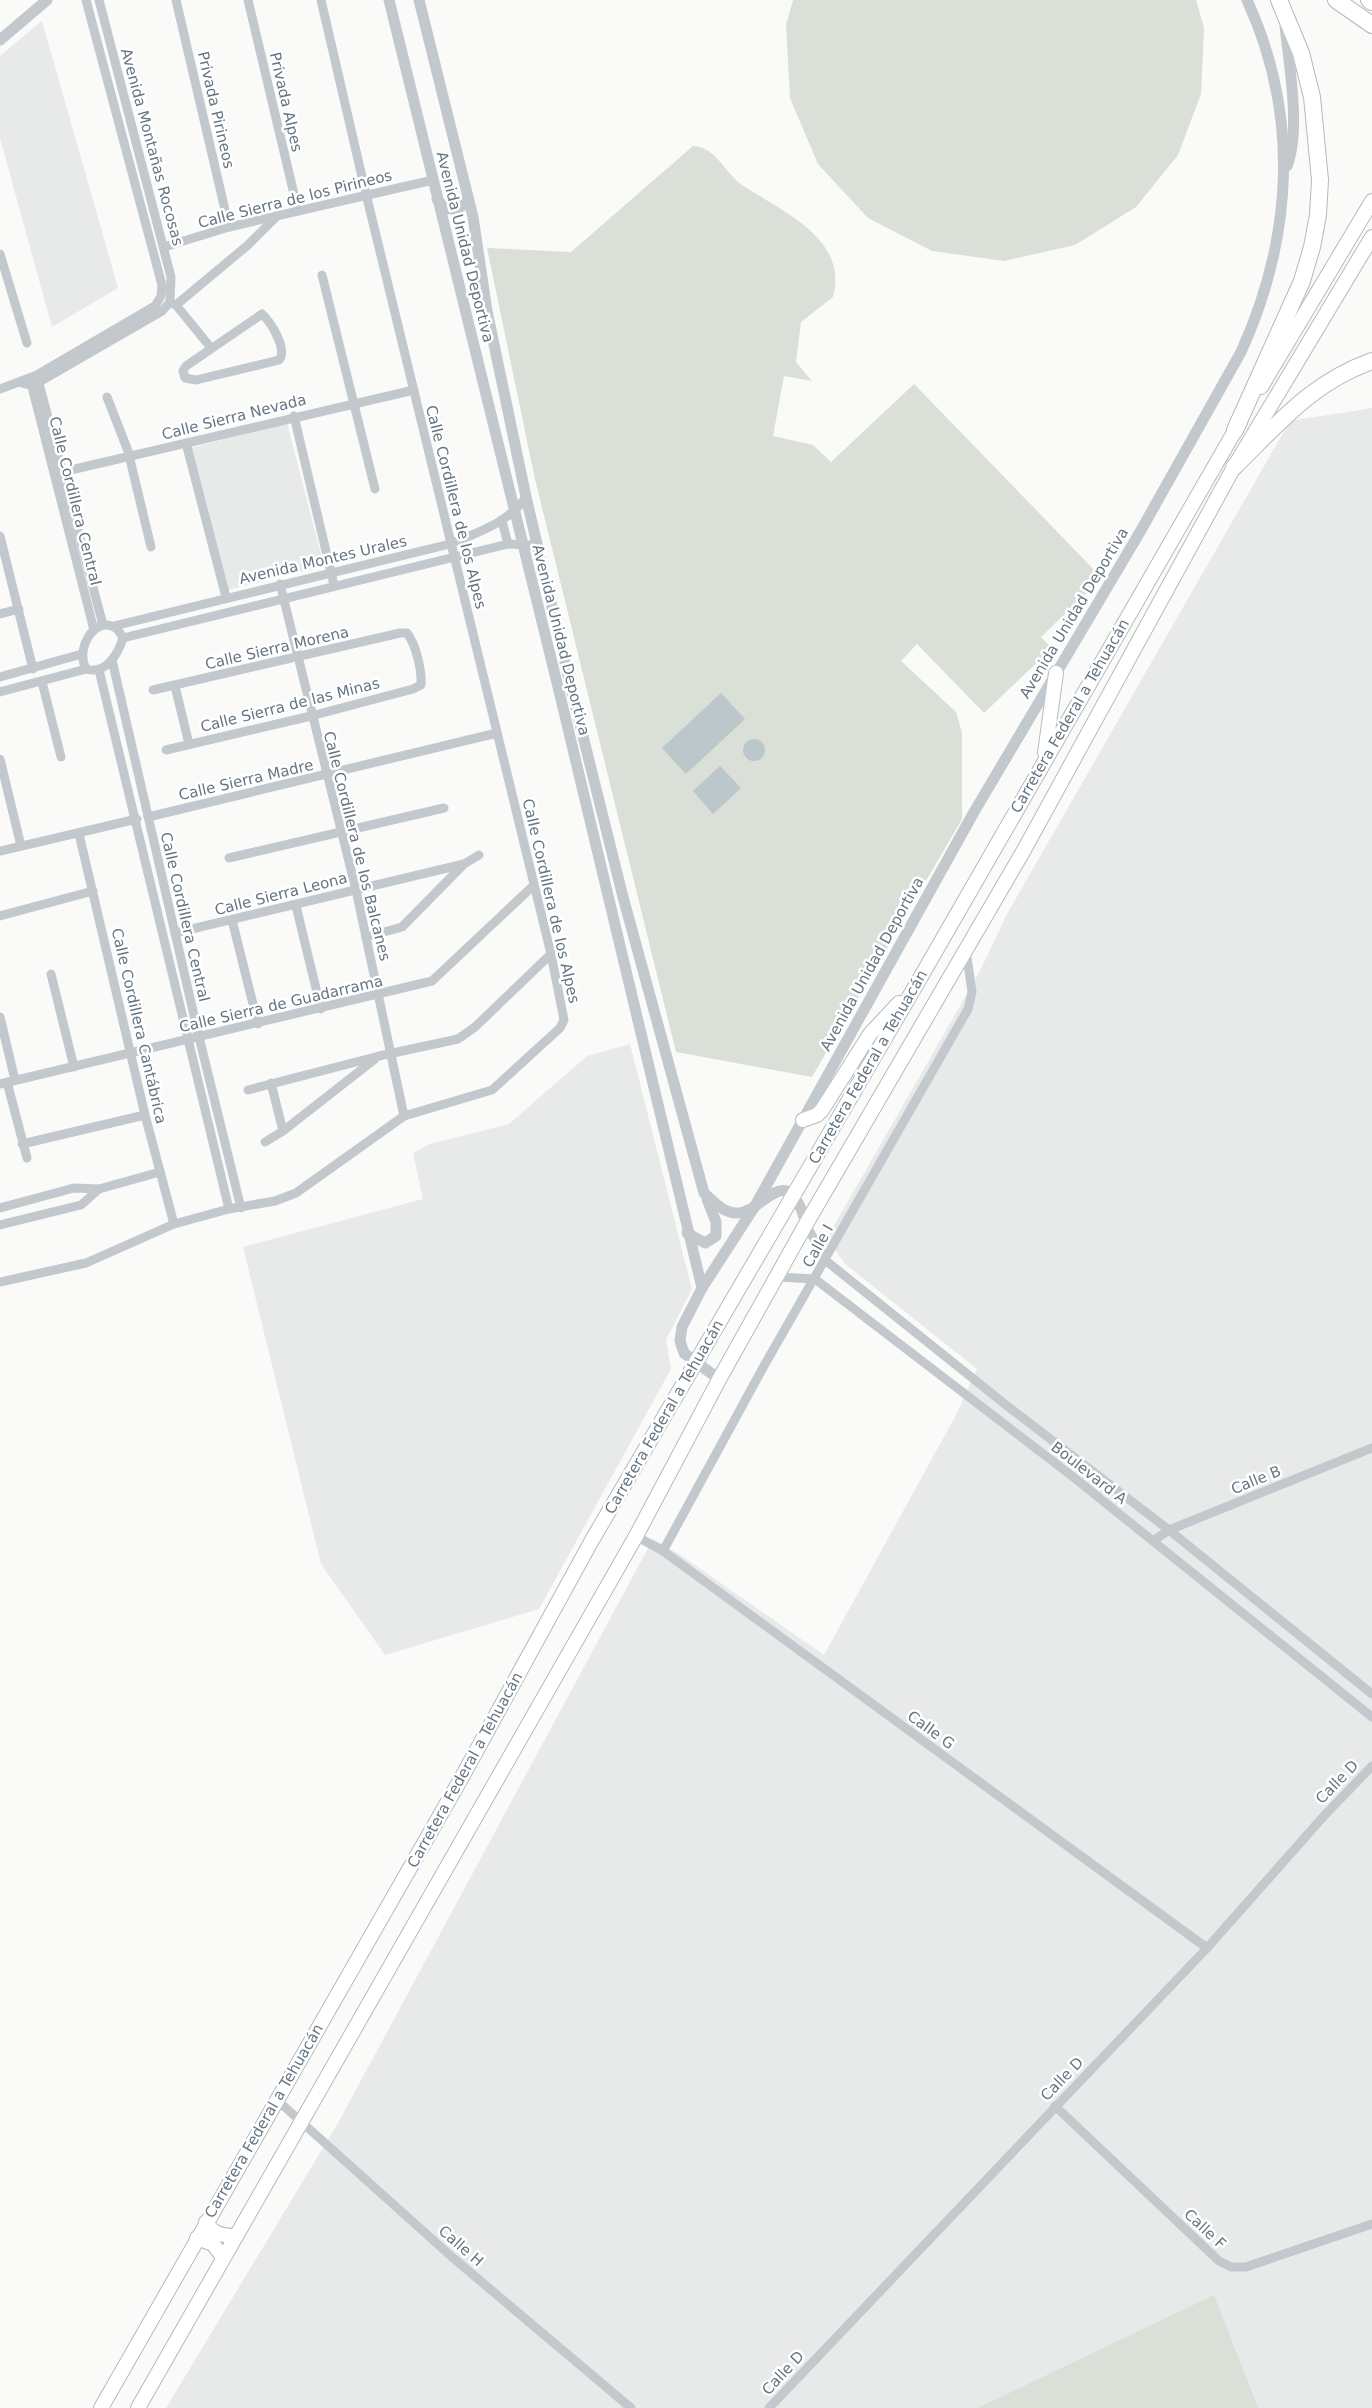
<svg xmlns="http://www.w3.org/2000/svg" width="1372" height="2408" viewBox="0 0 1372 2408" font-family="'DejaVu Sans',sans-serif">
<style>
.built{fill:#e8e9e9}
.green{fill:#dadfd7}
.water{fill:#bbc7cb}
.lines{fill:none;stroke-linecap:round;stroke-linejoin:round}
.primary-casing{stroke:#b5babe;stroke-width:16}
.motorway-casing{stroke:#b4b9bd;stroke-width:18}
.minor{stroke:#c3c8cc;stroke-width:9}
.tertiary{stroke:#c3c8cc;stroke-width:11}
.primary{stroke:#fff;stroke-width:14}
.motorway{stroke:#fff;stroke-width:16}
.labels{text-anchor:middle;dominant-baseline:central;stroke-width:5;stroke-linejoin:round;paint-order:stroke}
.street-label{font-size:15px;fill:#657683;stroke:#fff}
</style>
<rect width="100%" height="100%" fill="#fafaf8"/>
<!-- built -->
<g class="built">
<path d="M42 21 118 288 52 327 0 138V56Z"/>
<path d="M1372 408V2408H166L338 2123 653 1539 679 1554 824 1655 956 1415 977 1369 845 1264 827 1238 980 971 1007 914 1290 421Z"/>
<path d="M287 423 324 566 228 590 190 448Z"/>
<path d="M630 1044 692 1289 666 1340 671 1369 539 1609 385 1655 321 1564 243 1247 423 1199 413 1153 430 1144 509 1124 587 1056Z"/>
</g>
<!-- green -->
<g class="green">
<path d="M793 0H1196L1204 28 1201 94 1178 155 1136 207 1075 245 1004 261 932 251 868 218 818 164 790 98 786 25Z"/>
<path d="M693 146C716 147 725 173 742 185 781 211 849 238 833 297L801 322 796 362 812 381 784 376 773 436 813 445 831 462 914 384 1102 578 1041 637 1052 648 984 713 917 644 901 661 956 712 962 733V819L812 1077 676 1052 535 479 487 248 571 252Z"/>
<path d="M1214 2295 1258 2408H978Z"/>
</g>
<!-- water -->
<g class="water">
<path d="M721 693 745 719 686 774 662 748Z"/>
<circle cx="754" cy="750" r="11"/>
<path d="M720 766 741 788 713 814 693 791Z"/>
</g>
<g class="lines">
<!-- primary casing -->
<g class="primary-casing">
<g id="primary">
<path d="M1261 387 1372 201"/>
<path d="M1045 753 1056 673"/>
<path d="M803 1120 817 1115 822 1110 870 1034 899 1003"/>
<path d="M206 2222C212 2234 223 2236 236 2236"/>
<path d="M197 2238 213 2244 223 2257"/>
<path d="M101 2408 462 1777 591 1542 919 980 1240 422"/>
<path d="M138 2408 636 1536 721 1376 806 1224 1024 850 1234 467 1372 237"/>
</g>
</g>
<!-- motorway casing -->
<g class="motorway-casing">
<g id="motorway">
<path d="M1336 0 1372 25"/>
<path d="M1369 0 1372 2"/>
<path d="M1235 430 1302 281 1312 247 1318 215 1320 180 1312 97 1301 53 1279 0"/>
<path d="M1234 467C1279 423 1311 383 1372 361"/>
</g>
</g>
<!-- minor -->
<g class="minor">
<path d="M176 0 229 227"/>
<path d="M248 0 298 211"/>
<path d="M164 247 229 227 433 180"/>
<path d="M0 254 27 343"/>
<path d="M322 275 375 489"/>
<path d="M171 303 176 305 211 348"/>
<path d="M176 305 248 245 277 216"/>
<path d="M262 314C271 322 288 350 279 360L196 380 185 378 183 371 186 366Z"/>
<path d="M37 376 103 625"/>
<path d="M30 379 94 630"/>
<path d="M22 383 31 385 39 382 162 311 170 302 171 277 99 0"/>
<path d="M0 389 37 375 155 306 161 296 162 285 86 0"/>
<path d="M107 397 128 451 151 547"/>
<path d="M294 416 334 585"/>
<path d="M186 443 226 597"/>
<path d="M62 472 414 390"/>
<path d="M502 521 508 544"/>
<path d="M0 536 33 669"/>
<path d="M280 584 356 890 404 1116"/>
<path d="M0 614 19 609"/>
<path d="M103 625C114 624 118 629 123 638 118 654 106 675 86 669 78 653 86 631 103 625Z"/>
<path d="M114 626 450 544C476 533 510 522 526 497"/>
<path d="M123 638 508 544 533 545 539 548"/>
<path d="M112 660 199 1037 241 1208"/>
<path d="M99 670 229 1209"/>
<path d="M0 677 82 654"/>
<path d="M42 682 61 757"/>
<path d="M175 686 189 744"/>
<path d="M153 690 400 633H407C416 645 422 670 421 685L413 689 311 716 166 750"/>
<path d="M0 692 86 669"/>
<path d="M0 759 21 846"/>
<path d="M148 817 497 733"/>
<path d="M79 834 145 1115 174 1224"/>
<path d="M0 851 137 819"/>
<path d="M229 858 444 808"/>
<path d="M296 906 321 1009"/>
<path d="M0 916 93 891"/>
<path d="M232 920 258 1024"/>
<path d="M175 933 464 864 479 855"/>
<path d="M366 937 402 927 464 864"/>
<path d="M51 974 74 1067"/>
<path d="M0 1017 15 1080"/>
<path d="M7 1082 27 1158"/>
<path d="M271 1083 283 1131"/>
<path d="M0 1084 432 981 533 886"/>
<path d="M248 1090 379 1056 458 1039 475 1027 551 954"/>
<path d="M265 1142 283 1131 375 1059"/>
<path d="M22 1144 145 1115"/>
<path d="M0 1208 74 1188 99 1189 160 1172"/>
<path d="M806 1224 825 1260 1006 1405 1169 1530 1372 1694"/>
<path d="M0 1225 81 1205 99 1189"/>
<path d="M777 1277 815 1279 1072 1476 1372 1717"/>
<path d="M0 1282 86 1263 174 1224 229 1209 275 1201 296 1193 404 1116 492 1090 560 1028 564 1020 551 954 366 194 321 0"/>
<path d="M636 1536 663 1551 1207 1948"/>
<path d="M1153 1541 1169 1530 1372 1448"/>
<path d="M663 1551 765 1364 968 1009 972 992 966 950"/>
<path d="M277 2100 452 2257 631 2408"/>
<path d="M1055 2106 1219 2261 1231 2267H1246L1372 2224"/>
<path d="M769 2408 1207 1948 1323 1817 1372 1766"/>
</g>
<!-- tertiary -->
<g class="tertiary">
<path d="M389 0 560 695 702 1288"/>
<path d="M419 0 473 217 487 311 526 497 572 692 623 897 704 1193C714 1202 723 1213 737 1213 763 1214 787 1155 806 1224"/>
<path d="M1285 26C1289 64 1301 131 1287 166"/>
<path d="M0 40 47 0"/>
<path d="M437 199C446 213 461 212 468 198"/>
<path d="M687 1233 705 1243 716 1236V1222L707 1199"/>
<path d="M721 1376 712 1374 684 1353 680 1341 682 1327 702 1288 755 1206 974 812 1140 532 1241 352C1293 237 1300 116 1247 0"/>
</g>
<!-- primary -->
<use href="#primary" class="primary"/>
<!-- motorway -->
<use href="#motorway" class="motorway"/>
</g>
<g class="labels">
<!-- street labels -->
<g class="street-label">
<text transform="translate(286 102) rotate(77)">Privada Alpes</text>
<text transform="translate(216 110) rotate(77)">Privada Pirineos</text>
<text transform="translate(152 147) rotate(75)">Avenida Montañas Rocosas</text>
<text transform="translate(295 199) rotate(-14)">Calle Sierra de los Pirineos</text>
<text transform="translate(465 247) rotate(76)">Avenida Unidad Deportiva</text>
<text transform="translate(234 417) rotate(-14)">Calle Sierra Nevada</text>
<text transform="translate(75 501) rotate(76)">Calle Cordillera Central</text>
<text transform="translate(456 507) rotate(76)">Calle Cordillera de los Alpes</text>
<text transform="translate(323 560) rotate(-13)">Avenida Montes Urales</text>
<text transform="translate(1074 613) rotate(-59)">Avenida Unidad Deportiva</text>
<text transform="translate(561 640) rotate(76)">Avenida Unidad Deportiva</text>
<text transform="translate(277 648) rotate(-13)">Calle Sierra Morena</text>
<text transform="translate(290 705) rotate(-14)">Calle Sierra de las Minas</text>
<text transform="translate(1070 716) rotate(-60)">Carretera Federal a Tehuacán</text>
<text transform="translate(246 780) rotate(-13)">Calle Sierra Madre</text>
<text transform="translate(357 846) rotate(76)">Calle Cordillera de los Balcanes</text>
<text transform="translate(281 894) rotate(-14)">Calle Sierra Leona</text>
<text transform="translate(551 901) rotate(77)">Calle Cordillera de los Alpes</text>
<text transform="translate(185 917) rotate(77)">Calle Cordillera Central</text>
<text transform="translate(872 964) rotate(-61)">Avenida Unidad Deportiva</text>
<text transform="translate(281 1004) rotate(-13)">Calle Sierra de Guadarrama</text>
<text transform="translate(139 1026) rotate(77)">Calle Cordillera Cantábrica</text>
<text transform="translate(868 1067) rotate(-60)">Carretera Federal a Tehuacán</text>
<text transform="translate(818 1246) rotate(-61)">Calle I</text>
<text transform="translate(664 1417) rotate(-60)">Carretera Federal a Tehuacán</text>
<text transform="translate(1089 1473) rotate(38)">Boulevard A</text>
<text transform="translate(1256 1480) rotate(-22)">Calle B</text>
<text transform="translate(931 1730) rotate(36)">Calle G</text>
<text transform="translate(465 1770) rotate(-61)">Carretera Federal a Tehuacán</text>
<text transform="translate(1337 1782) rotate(-46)">Calle D</text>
<text transform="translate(1062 2079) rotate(-46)">Calle D</text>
<text transform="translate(264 2121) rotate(-60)">Carretera Federal a Tehuacán</text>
<text transform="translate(1205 2229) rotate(43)">Calle F</text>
<text transform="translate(461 2246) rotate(41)">Calle H</text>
<text transform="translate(783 2373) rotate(-47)">Calle D</text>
</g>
</g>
</svg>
